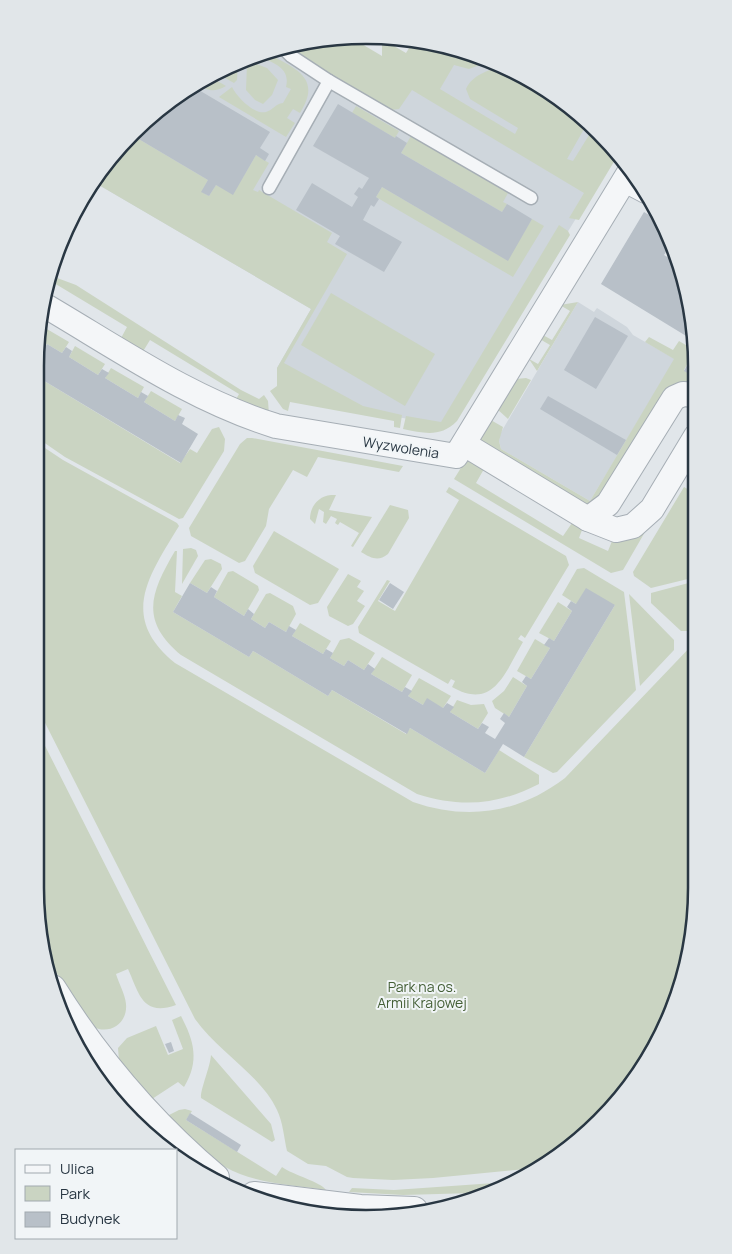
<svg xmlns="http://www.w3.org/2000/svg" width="732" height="1254" viewBox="0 0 732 1254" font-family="Manrope,sans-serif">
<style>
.built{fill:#cfd6dc}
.green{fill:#cad4c2}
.building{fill:#b8c0c8}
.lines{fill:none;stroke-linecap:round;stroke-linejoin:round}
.service-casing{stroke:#a6aeb5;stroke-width:15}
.minor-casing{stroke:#a6aeb5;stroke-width:26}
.tertiary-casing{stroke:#a6aeb5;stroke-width:30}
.service{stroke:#f4f6f8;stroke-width:12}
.minor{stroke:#f4f6f8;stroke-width:24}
.tertiary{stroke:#f4f6f8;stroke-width:28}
.labels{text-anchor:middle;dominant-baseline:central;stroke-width:4;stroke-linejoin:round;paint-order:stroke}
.street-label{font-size:14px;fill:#293743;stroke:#f1f5f7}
.park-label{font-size:14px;fill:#445f36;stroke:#f1f5f7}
.rim{fill:none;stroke:#293743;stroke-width:2.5}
</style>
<rect width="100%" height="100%" fill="#e1e6ea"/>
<!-- built -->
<g class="built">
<path d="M301 41 396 75 430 41 492 60 550 91 600 132 616 153 449 426 282 397 277 368 311 309 92 181 132 132 182 91 239 60Z"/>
<path d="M578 302 594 312 597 308 627 327 633 335 675 359 590 501 501 449 499 441 500 434Z"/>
</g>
<!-- green -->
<g class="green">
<path d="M350 37 382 56V39L406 53 414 40 430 41 493 60 469 69 454 65 440 89 515 134 518 128 470 99 466 89C472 75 488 71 502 65L550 91 588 122 567 159 573 161 594 127 618 155 579 220 569 218 584 193 412 90 399 109 390 110 298 54 288 45 301 41Z"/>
<path d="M266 52C294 69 323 76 300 113L293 109 287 118 295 123 286 137 219 97 232 87C237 97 254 115 266 112 273 110 275 104 283 103L291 89 286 87C291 67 272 63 258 55Z"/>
<path d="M238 61 237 80 234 83 216 73Z"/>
<path d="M249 61 267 68 278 80 272 95 263 104 255 100 246 90 247 64Z"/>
<path d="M209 76 226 86C213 93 208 91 196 83Z"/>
<path d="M356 106 399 131 395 138 352 113Z"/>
<path d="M149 118 137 138 208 180 202 192 209 196 216 185 233 194 256 155 269 163 253 190 258 192 259 190 332 233 327 242 347 254 284 363 363 406 402 415 400 428 394 427V421L290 402 288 411 283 409 270 391 277 386V368L311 309 92 181 132 132Z"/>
<path d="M411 136 508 193 503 202 507 204 502 212 401 153Z"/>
<path d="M382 187 507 260 532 219 544 226 513 277 376 197Z"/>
<path d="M559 225 568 231 570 235 457 421C440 438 424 433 403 429L406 416 441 422Z"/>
<path d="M49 275 76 285 241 390 259 399 264 395 268 401 269 414 234 403 239 394 150 340 142 353 120 340 127 327 49 280Z"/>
<path d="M331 293 435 354 405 406 301 345Z"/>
<path d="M578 302 537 371 529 359 538 364 550 345 538 338 541 334 552 340 570 311 560 305Z"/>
<path d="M40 325 69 342 62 353 47 344 36 363V344Z"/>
<path d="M649 337 673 350 679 341 696 351V355L693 354 684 370 692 376 604 501 590 508 480 441 489 419 503 427 499 441 501 449 590 501 674 359 645 342Z"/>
<path d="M75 346 105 364 98 375 69 357Z"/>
<path d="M111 368 144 387 138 398 105 378Z"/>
<path d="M36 376 180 463 190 449 197 453 212 429 219 427 225 439 224 451 183 518 179 519 65 457 36 437Z"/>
<path d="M526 378 531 380 508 419 496 408 516 379Z"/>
<path d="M151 391 182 409 175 421 144 402Z"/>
<path d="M247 438H252L403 466 399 472 318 457 307 477 293 470 269 509 266 526 245 561 239 563 191 536 189 528 240 444Z"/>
<path d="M36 442 63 460 177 523 179 526C148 577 119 617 175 663L413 802C468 821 519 813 565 778L696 641V910L679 995 641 1072 568 1150 535 1168 433 1178 393 1180 353 1178 347 1177 326 1166 308 1164 287 1151C284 1138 283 1122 277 1110 261 1075 218 1052 195 1019L35 703Z"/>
<path d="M469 460 484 469 476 483 563 536 572 523 585 522 579 538 608 551 614 536 642 530 645 532 623 570 611 573 454 479 464 463Z"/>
<path d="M449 487 566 556 569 565 525 638 521 635 518 639 523 642C505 672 494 711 452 687L455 681 451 679 448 684 359 633 358 627 387 580 390 581 378 601 395 611 459 500 446 492Z"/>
<path d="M684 487 696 494 694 514 696 515V577L651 588 634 576 633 572Z"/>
<path d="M331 495H336L329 510 372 517 353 547 351 546 359 533 340 522 338 525 335 523 337 519 331 516 326 524 323 522 324 512 319 509 315 524 310 519C310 506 319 496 331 495Z"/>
<path d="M390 505 408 510 409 518 388 554C378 562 371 558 361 552Z"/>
<path d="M274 531 339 569 318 603 310 605 255 573 253 566Z"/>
<path d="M191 548 196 550 198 556 182 584 183 549Z"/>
<path d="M175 551H177L175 592 182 596 173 612 249 657 253 651 328 696 332 690 406 734 410 728 485 773 499 750 539 775V784C498 805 461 808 417 794L181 655C139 620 151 592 175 551Z"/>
<path d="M211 559 221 564 222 569 207 593 190 583 205 560Z"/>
<path d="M584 568 624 592 636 690 557 772 553 773 524 757 615 605 576 604 562 595 577 569Z"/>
<path d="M233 571 258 586 259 590 244 616 214 597 228 572Z"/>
<path d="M348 574 361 581 357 587 364 591 357 601 365 606 353 624 348 626 329 616 327 607Z"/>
<path d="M696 581V627L693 631H681L651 603V593Z"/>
<path d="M270 593 293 606 296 614 286 632 269 622 265 628 251 619 266 594Z"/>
<path d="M629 594 674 640V650L640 686Z"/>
<path d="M558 602 572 611 554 641 539 633Z"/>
<path d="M300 623 331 641 323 654 292 636Z"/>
<path d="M349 638 375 653 364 670 348 660 344 666 330 658 340 640Z"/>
<path d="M535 639 550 648 531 679 517 671Z"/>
<path d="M382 657 412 675 402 692 371 674Z"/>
<path d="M513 677 527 686 509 717 495 708 492 701 504 691Z"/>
<path d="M419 678 451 696 443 708 423 705 408 696Z"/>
<path d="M457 700 471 705 484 704 488 713 478 729 450 712Z"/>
<path d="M35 726 176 1005C142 1017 139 993 128 969L116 974C119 984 125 994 126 1004 128 1024 108 1036 92 1026L46 957 35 888Z"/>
<path d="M181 1016C194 1041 200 1061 184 1087L178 1082 152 1099 119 1061 118 1048 127 1038 156 1026 168 1055 183 1049 172 1020Z"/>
<path d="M211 1055 271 1124 275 1140 272 1142 201 1098C200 1090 210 1068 211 1055Z"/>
<path d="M185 1109 192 1111 186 1120 276 1176 282 1167C293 1175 321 1182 326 1190 293 1185 255 1184 225 1167 203 1154 186 1133 167 1116L179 1110Z"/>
<path d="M509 1182 490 1192 474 1193 403 1195 349 1192 352 1188 394 1190Z"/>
</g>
<!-- building -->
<g class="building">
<path d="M192 86 270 132 260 148 269 154 265 161 256 155 233 195 216 185 209 196 201 192 208 180 137 138 149 118Z"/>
<path d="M338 104 395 138 396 136 407 143 401 153 502 212 507 204 532 219 508 261 382 187 376 197 379 199 374 207 371 205 363 220 402 242 384 272 335 244 340 236 296 210 312 183 352 207 358 197 354 194 359 187 362 189 369 178 313 146Z"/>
<path d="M644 212 663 223 672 243 664 255 680 265 696 342 601 284Z"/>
<path d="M595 317 628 336 596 389 564 370Z"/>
<path d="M47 344 62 353 66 347 72 351 69 357 98 375 102 369 109 373 105 378 138 398 141 392 148 396 144 402 175 421 178 415 185 418 182 424 198 434 181 463 36 376V363Z"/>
<path d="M693 354 696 355V378L684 371Z"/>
<path d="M548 396 626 440 617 455 540 409Z"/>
<path d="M190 583 207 593 211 587 217 591 214 597 244 616 248 609 254 614 251 619 265 628 269 622 286 632 289 626 296 630 292 636 323 654 326 649 333 653 330 658 344 666 348 660 364 670 368 664 375 669 371 674 402 692 405 687 412 691 408 696 423 705 427 698 443 708 447 703 454 707 450 712 478 729 482 723 489 727 485 733 495 739 505 723 500 719 504 713 509 717 527 686 522 682 526 676 531 679 550 648 544 645 549 638 554 641 572 611 567 607 571 601 576 604 586 588 615 605 524 757 503 744 485 773 410 728 407 734 332 690 328 696 253 651 249 657 173 612Z"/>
<path d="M390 583 404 592 393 609 379 600Z"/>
<path d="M171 1042 174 1051 169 1053 165 1044Z"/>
<path d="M190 1113 241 1145 237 1152 186 1120Z"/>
</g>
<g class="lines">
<!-- service casing -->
<g class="service-casing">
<g id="service">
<path d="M282 47 291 56 329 81 531 198"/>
<path d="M269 188 329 81"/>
</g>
</g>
<!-- minor casing -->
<g class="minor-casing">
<g id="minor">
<path d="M625 180 646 191"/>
<path d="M44 305C119 349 192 400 276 426L456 456 630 171"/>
<path d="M464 444 588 519 616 530 633 526 652 509 696 436"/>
<path d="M588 519 608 504 674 398 683 394 696 395"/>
</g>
</g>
<!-- tertiary casing -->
<g class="tertiary-casing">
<g id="tertiary">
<path d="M52 989C97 1061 151 1124 215 1178"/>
<path d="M254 1196 360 1209 414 1211"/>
</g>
</g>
<!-- service -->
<use href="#service" class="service"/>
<!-- minor -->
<use href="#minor" class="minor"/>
<!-- tertiary -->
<use href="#tertiary" class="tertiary"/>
</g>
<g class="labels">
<!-- street labels -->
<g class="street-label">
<text transform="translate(401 447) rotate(9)">Wyzwolenia</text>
</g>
<!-- park labels -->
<g class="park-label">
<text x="422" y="986">Park na os.<tspan x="422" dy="16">Armii Krajowej</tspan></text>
</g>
</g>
<!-- crop -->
<path d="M0 0H732V1254H0ZM366 44H366A322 322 0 0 1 688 366V888A322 322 0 0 1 366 1210H366A322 322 0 0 1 44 888V366A322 322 0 0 1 366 44Z" fill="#e1e6e9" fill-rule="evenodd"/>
<path class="rim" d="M366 44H366A322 322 0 0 1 688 366V888A322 322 0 0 1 366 1210H366A322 322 0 0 1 44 888V366A322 322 0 0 1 366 44Z"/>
<!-- legend -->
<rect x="15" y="1149" width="162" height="90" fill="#f1f5f7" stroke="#a1a9af"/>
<rect x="25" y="1165" width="25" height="8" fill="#f4f6f8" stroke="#a1a9af"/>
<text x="60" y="1174" font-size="15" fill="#293743">Ulica</text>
<rect x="25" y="1186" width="25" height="15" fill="#cad4c2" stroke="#a1a9af"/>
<text x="60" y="1199" font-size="15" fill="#293743">Park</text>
<rect x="25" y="1212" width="25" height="15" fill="#b8c0c8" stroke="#a1a9af"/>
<text x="60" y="1224" font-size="15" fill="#293743">Budynek</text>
</svg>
